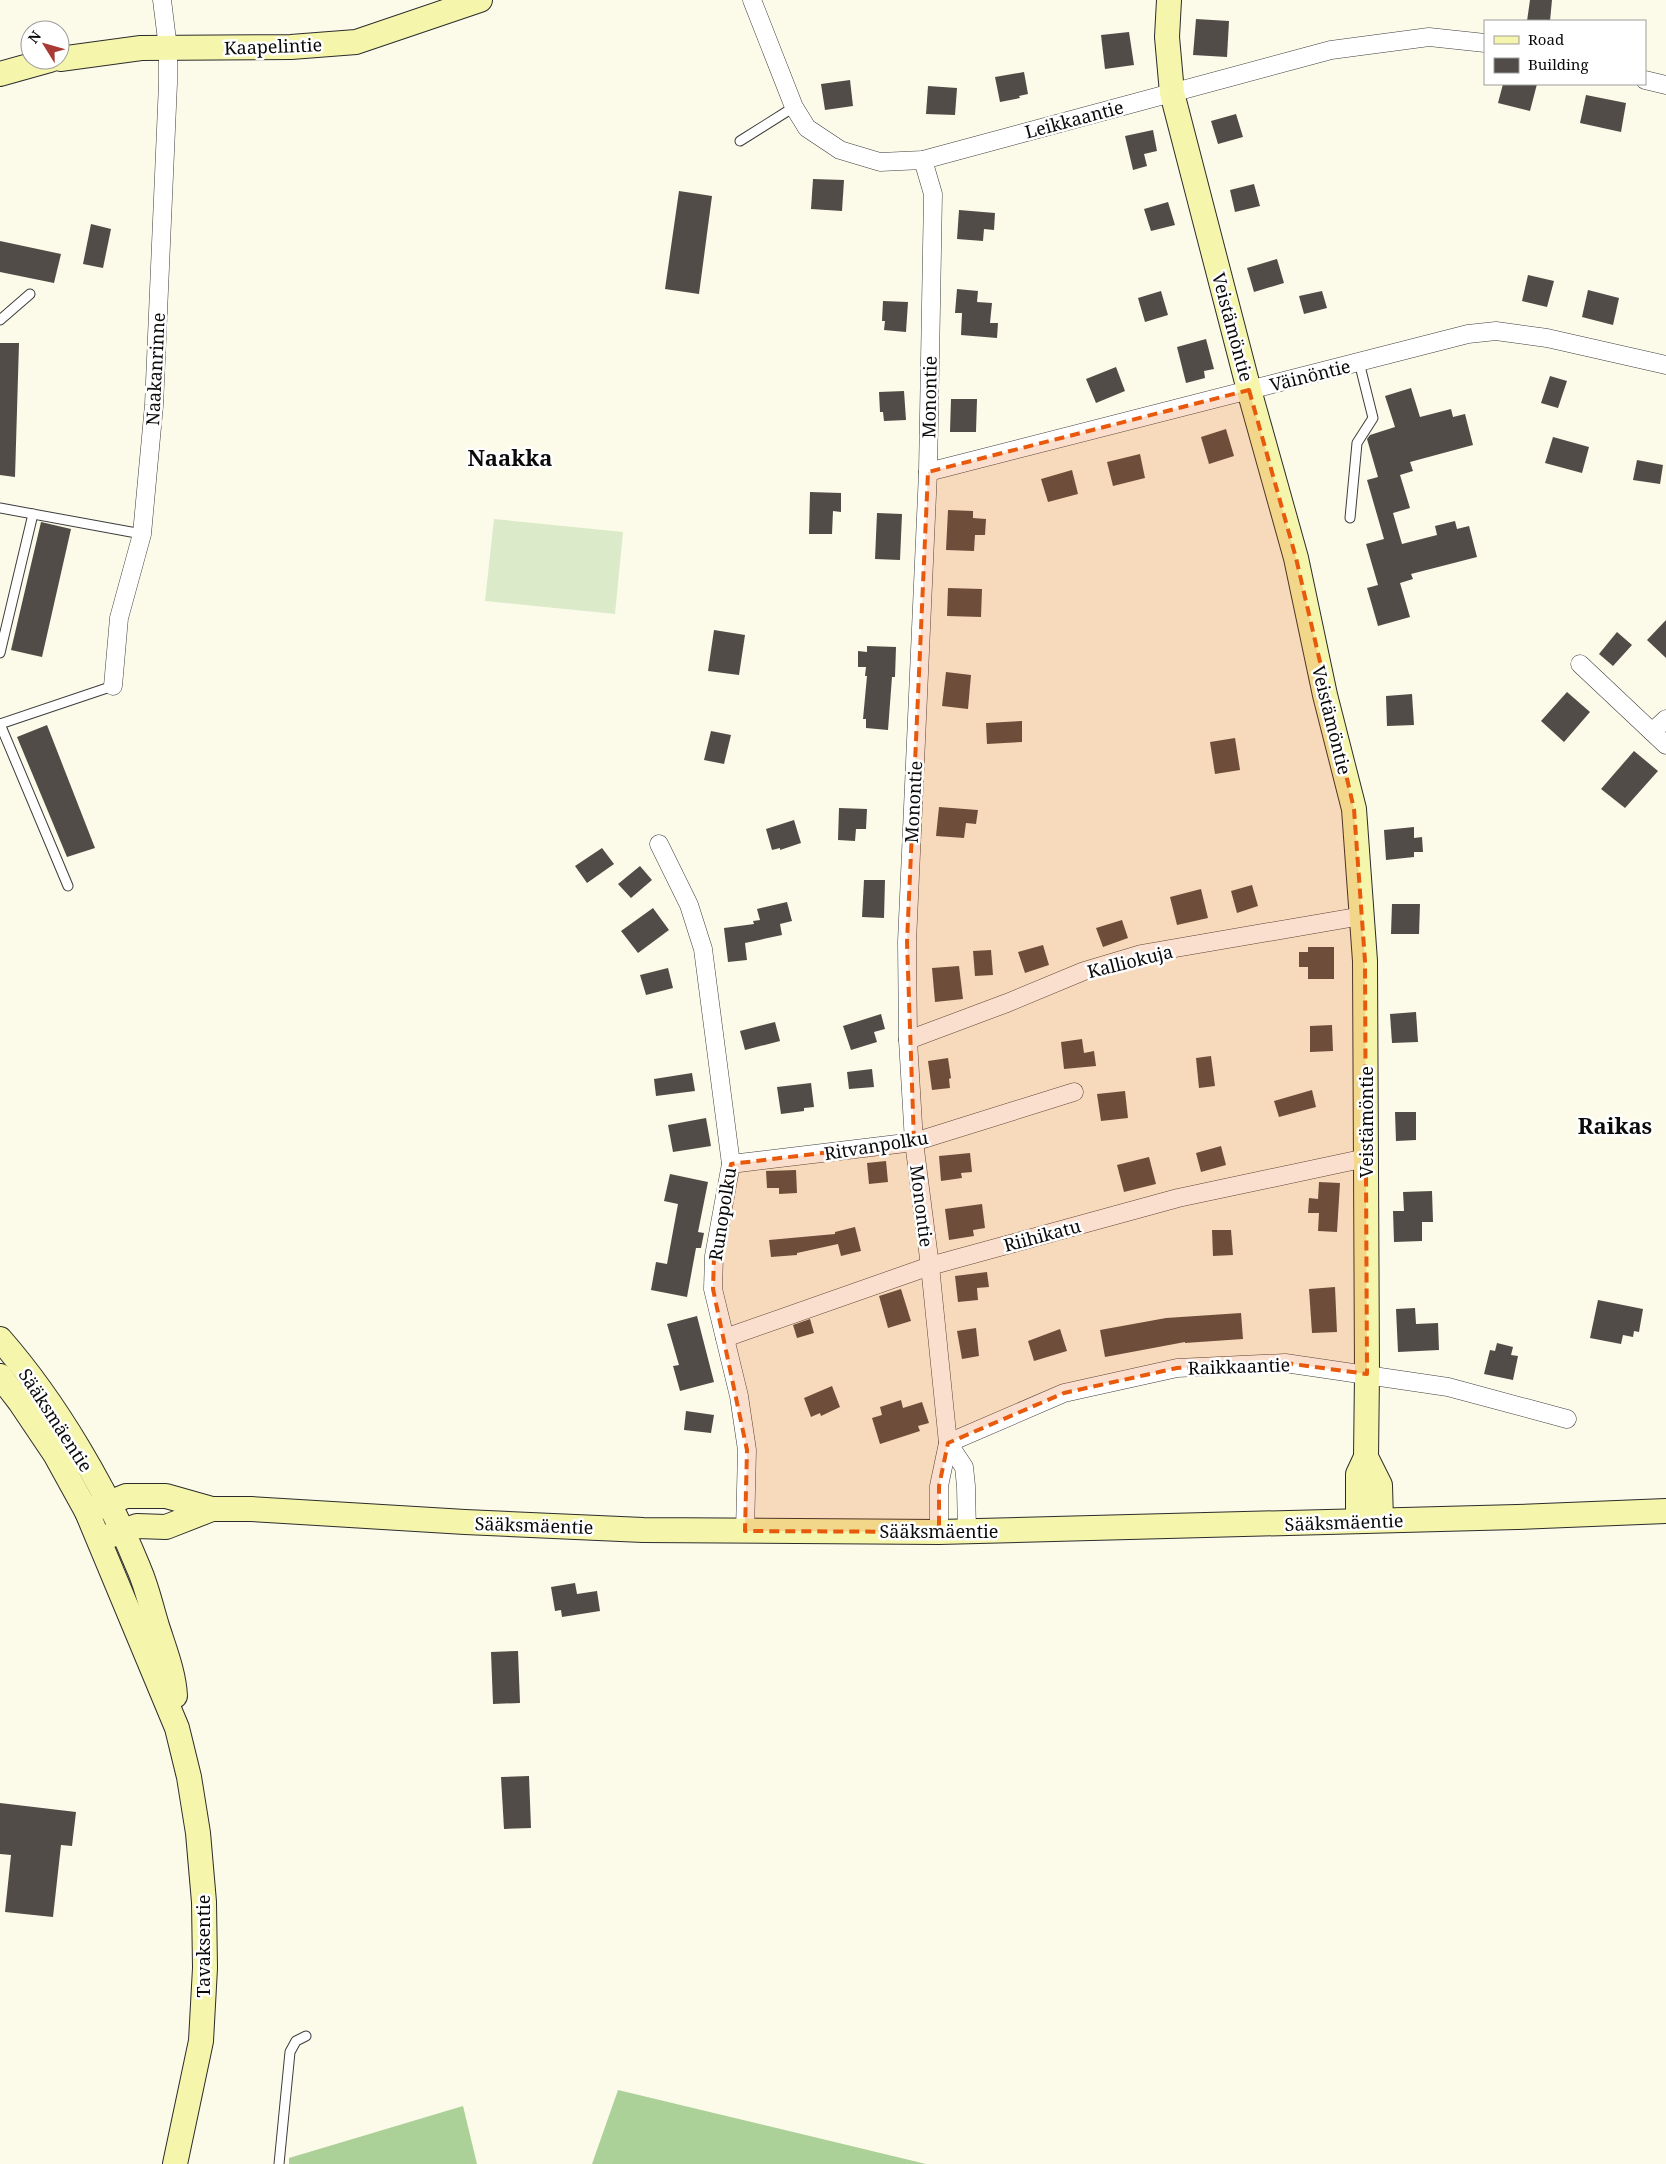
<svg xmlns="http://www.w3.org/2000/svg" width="1666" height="2164" viewBox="0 0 1666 2164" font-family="'Noto Serif',serif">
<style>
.forest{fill:#acd198}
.pitch{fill:#dbeac8}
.building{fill:#514c47}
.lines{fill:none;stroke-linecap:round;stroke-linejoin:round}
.lane-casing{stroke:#3d3d3d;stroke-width:11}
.street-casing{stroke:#3d3d3d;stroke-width:19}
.secondary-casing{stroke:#2c2c2c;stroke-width:26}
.lane{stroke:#fff;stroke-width:9}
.street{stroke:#fff;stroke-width:18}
.secondary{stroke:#f5f5ab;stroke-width:24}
.marked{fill:#e8590c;fill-opacity:0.2;stroke:#e8590c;stroke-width:4;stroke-dasharray:10 6;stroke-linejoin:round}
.labels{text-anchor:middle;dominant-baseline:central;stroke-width:5;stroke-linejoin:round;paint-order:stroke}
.street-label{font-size:18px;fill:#0a0a0a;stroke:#fff}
.district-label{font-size:22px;font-weight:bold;fill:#0a0a0a;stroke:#fff}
</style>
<rect width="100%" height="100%" fill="#fcfbe9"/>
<!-- forest -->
<g class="forest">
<path d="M618 2090 926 2164H592Z"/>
<path d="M463 2106 477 2164H289V2158Z"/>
</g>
<!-- pitch -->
<path class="pitch" d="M494 519 623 532 615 614 485 601Z"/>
<!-- building -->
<g class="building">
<path d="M1530 0H1552L1550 21H1527Z"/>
<path d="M1196 19 1229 21 1227 57 1193 55Z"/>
<path d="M1129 32 1134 65 1105 69 1101 35Z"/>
<path d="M1024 72 1028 94 1019 96 1020 98 1000 102 995 77Z"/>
<path d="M850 80 853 106 825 110 821 84Z"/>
<path d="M1503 84H1537L1530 111 1498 103Z"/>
<path d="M928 86 957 88 955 115 926 114Z"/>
<path d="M1586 95 1626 103 1621 132 1580 123Z"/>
<path d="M1236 114 1243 137 1218 144 1211 121Z"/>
<path d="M1153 130 1157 151 1144 154 1147 166 1133 170 1125 136Z"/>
<path d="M813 179 844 180 842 211 811 209Z"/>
<path d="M1254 184 1260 206 1235 212 1230 190Z"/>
<path d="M679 191 712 196 699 294 665 289Z"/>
<path d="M1168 202 1175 225 1151 231 1144 209Z"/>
<path d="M959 210 995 213 994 230 984 229 983 241 957 239Z"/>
<path d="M91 224 111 229 103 268 83 264Z"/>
<path d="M0 241 61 254 54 283 0 272Z"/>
<path d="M1277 259 1284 283 1254 292 1247 268Z"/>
<path d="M1528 275 1554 281 1547 307 1522 301Z"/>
<path d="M957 289 978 291 977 302 992 303 990 323H998L997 338 961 335 962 313H955Z"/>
<path d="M1588 290 1619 298 1613 325 1582 317Z"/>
<path d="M1161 291 1168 315 1145 322 1138 298Z"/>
<path d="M1322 291 1327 308 1304 314 1299 296Z"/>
<path d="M883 301 908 302 906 332 884 330 885 321H882Z"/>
<path d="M1206 339 1214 369 1204 371 1205 378 1186 383 1177 347Z"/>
<path d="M0 343H19L15 477 0 475Z"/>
<path d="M1116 367 1125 391 1096 403 1086 379Z"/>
<path d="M1550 376 1567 381 1558 408 1541 403Z"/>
<path d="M1411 388 1420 417 1451 409 1453 417 1465 414 1473 445 1410 462 1413 471 1400 475 1410 508 1393 513 1402 544 1437 535 1435 526 1455 521 1457 529 1469 526 1477 557 1411 574 1413 579 1400 583 1410 617 1378 626 1367 588 1378 585 1366 544 1384 539 1367 480 1378 477 1367 439 1370 435 1395 427 1385 396Z"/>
<path d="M904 391 906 420 884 421 883 412H880L879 392Z"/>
<path d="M951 399H977L976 432H950Z"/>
<path d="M1226 429 1234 456 1209 464 1201 437Z"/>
<path d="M1553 437 1589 447 1582 473 1545 463Z"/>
<path d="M1140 454 1145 478 1113 486 1107 462Z"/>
<path d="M1637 460 1663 465 1660 484 1633 480Z"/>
<path d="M1072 470 1078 494 1048 502 1041 479Z"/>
<path d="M810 492 841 493V512L833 511 832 534H809Z"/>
<path d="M948 510 973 511V518L986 519 985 535H975L974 551 946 550Z"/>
<path d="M877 513 902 514 900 560 875 559Z"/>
<path d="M41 522 71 529 42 657 11 650Z"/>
<path d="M948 588 982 589 981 617 947 616Z"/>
<path d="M1666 620V658L1647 640Z"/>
<path d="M714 630 745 635 739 675 708 671Z"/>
<path d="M1617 632 1632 645 1613 666 1599 654Z"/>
<path d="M867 646 896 647 895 677H892L888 730 866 728V719H863L867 676H865L866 667H858V651L867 652Z"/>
<path d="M946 672 971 675 968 709 942 706Z"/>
<path d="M1567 692 1590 712 1564 742 1541 721Z"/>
<path d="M1412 694 1414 725 1387 726 1386 696Z"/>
<path d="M1022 721V742L987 744 986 723Z"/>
<path d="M47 725 95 848 67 857 17 737Z"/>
<path d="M711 731 731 735 724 764 704 760Z"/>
<path d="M1235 738 1240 770 1215 774 1210 742Z"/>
<path d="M1634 751 1658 771 1625 808 1601 789Z"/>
<path d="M939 807 978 810 976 824 966 823 964 838 936 836Z"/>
<path d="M839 808 867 809 866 829H856L855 841 838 840Z"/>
<path d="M794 820 801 843 780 850V848L772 850 766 829Z"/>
<path d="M1414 827V838L1422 837 1423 852H1414V857L1386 860 1384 830Z"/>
<path d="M602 848 614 864 587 883 575 866Z"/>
<path d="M640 866 652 880 631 898 618 884Z"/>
<path d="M864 880H885L884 918 862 917Z"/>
<path d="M1252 885 1258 906 1237 913 1231 891Z"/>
<path d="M1201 889 1208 918 1177 925 1170 897Z"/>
<path d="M787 902 792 921 780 924 782 935 745 943 747 960 728 962 724 928 754 924 753 921 760 920 757 909Z"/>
<path d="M1392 904H1420L1419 934H1391Z"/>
<path d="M653 908 669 930 638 953 621 931Z"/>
<path d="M1122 920 1128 938 1103 947 1096 928Z"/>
<path d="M1043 945 1049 965 1025 973 1018 952Z"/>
<path d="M1308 947H1334V979H1308V967H1299V952H1308Z"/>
<path d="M991 950 993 975 975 976 973 951Z"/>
<path d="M959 966 963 999 935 1002 932 968Z"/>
<path d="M668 968 673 988 646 995 640 975Z"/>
<path d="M1416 1012 1418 1042 1392 1043 1390 1014Z"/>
<path d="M881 1014 885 1029 874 1032 877 1042 851 1050 843 1026Z"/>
<path d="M775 1022 780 1041 745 1050 740 1031Z"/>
<path d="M1332 1025 1333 1051 1310 1052V1026Z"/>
<path d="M1082 1039 1084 1053 1094 1051 1096 1066 1064 1069 1061 1042Z"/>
<path d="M1211 1056 1215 1086 1199 1088 1196 1058Z"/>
<path d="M948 1058 951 1078 949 1079 950 1088 932 1090 928 1061Z"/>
<path d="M872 1069 874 1087 849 1089 847 1072Z"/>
<path d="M692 1073 695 1091 656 1096 654 1079Z"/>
<path d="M811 1083 814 1107 804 1108V1111L781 1114 777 1087Z"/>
<path d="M1312 1090 1316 1107 1279 1117 1274 1101Z"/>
<path d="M1125 1091 1128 1118 1101 1121 1097 1094Z"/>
<path d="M1395 1112H1416V1140L1396 1141Z"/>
<path d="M706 1118 711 1146 673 1152 668 1125Z"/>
<path d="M1221 1146 1226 1165 1201 1172 1196 1153Z"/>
<path d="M970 1153 972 1172 961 1173 962 1178 941 1181 939 1156Z"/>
<path d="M1149 1157 1156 1184 1124 1192 1117 1165Z"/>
<path d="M886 1161 888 1182 869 1184 867 1163Z"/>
<path d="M796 1170 797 1193 779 1194V1188H767L766 1171Z"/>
<path d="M670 1174 708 1182 698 1232 704 1233 701 1248H696L687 1297 651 1290 656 1262 667 1264 678 1204 664 1201Z"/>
<path d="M1319 1182 1340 1183 1337 1232 1318 1231 1319 1213H1308L1309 1198 1318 1199Z"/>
<path d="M1432 1191 1433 1222H1422V1241L1394 1242 1393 1211H1404L1403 1192Z"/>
<path d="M982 1204 985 1228 973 1230 974 1236 949 1240 945 1209Z"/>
<path d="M855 1227 861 1251 841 1256 838 1244 797 1253V1255L771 1257 769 1240 835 1234V1232Z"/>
<path d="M1212 1230H1231L1233 1255 1213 1256Z"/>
<path d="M987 1272 989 1287 977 1288 978 1300 958 1302 955 1276Z"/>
<path d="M1335 1287 1337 1332 1312 1333 1309 1289Z"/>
<path d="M901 1289 911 1321 888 1328 879 1296Z"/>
<path d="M1598 1300 1643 1309 1639 1332 1634 1331 1633 1337 1623 1335 1621 1344 1590 1338Z"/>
<path d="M1415 1308 1416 1324 1438 1323 1439 1350 1398 1352 1396 1309Z"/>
<path d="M1241 1313 1243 1339 1185 1343V1342L1105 1357 1100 1330 1166 1318Z"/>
<path d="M697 1316 714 1382 680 1391 673 1366 679 1365 667 1324Z"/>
<path d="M810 1319 814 1333 797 1338 793 1325Z"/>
<path d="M976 1328 979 1356 962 1359 957 1331Z"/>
<path d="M1060 1329 1067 1351 1034 1361 1028 1341Z"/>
<path d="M1497 1343 1513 1347 1511 1355 1518 1356 1513 1380 1484 1374 1490 1350 1495 1351Z"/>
<path d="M832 1386 840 1407 821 1416 820 1413 811 1417 804 1398Z"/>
<path d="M901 1400 903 1408 922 1402 929 1423 918 1426 920 1431 880 1444 872 1418 882 1415 880 1407Z"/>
<path d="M686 1411 714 1415 711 1433 684 1430Z"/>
<path d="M575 1583 577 1594 597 1591 600 1611 562 1617 561 1610 555 1611 551 1587Z"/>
<path d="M518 1651 520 1703 493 1704 491 1652Z"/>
<path d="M529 1776 531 1828 504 1829 501 1777Z"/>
<path d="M0 1803 76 1812 72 1846 61 1845 53 1917 5 1912 11 1855 0 1854Z"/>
</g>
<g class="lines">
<!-- lane casing -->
<g class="lane-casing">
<g id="lane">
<path d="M740 141 794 107"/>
<path d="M0 320 30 294"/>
<path d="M0 508 142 534"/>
<path d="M1350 518 1357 443 1373 418 1359 362"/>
<path d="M0 653 33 514"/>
<path d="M0 724 68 886"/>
<path d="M0 724 113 686"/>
<path d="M279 2164 290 2052 296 2041 306 2036"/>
</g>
</g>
<!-- street casing -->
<g class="street-casing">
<g id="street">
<path d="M752 0 794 107 807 128 840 150 880 162 923 160 1331 50 1429 37 1485 43"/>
<path d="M1645 80 1666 85"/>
<path d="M923 160 933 194 928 472 907 942 908 1040 914 1142 930 1266 948 1443 939 1486V1532"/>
<path d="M928 472 1468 334 1496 331 1547 338 1666 365"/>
<path d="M1580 664 1666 745"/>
<path d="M113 686 119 618 142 534 154 405 168 83V48L162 0"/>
<path d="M1652 732 1666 719"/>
<path d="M659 844 689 905 703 949 731 1164 714 1256 713 1289 739 1396 747 1450 745 1531"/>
<path d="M908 1040 1007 1003 1084 971 1141 954 1362 916"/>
<path d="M731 1164 914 1142 1074 1092"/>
<path d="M725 1338 930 1266 1178 1198 1366 1158"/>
<path d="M948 1443 1064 1393 1177 1368 1285 1363 1448 1387 1567 1419"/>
<path d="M948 1443 964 1467 966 1486 967 1532"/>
</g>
</g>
<!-- secondary casing -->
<g class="secondary-casing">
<g id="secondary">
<path d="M1169 0 1167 37 1172 93 1249 390 1296 558 1325 695 1354 809 1365 961 1367 1374 1366 1457 1358 1474V1521"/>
<path d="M60 59 141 48 291 47 356 42 480 0"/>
<path d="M0 74 50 60"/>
<path d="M0 1339C56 1403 107 1490 139 1569 147 1587 151 1607 157 1626 164 1648 174 1673 175 1696"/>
<path d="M0 1376 20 1402 55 1454 87 1512 177 1728 189 1777 198 1833 204 1902 205 1968 201 2041 175 2164"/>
<path d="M1366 1457 1380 1485 1381 1520"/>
<path d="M87 1512 126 1496H166L212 1509H251L465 1522 643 1530 939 1532 1517 1517 1666 1511"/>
<path d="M109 1536 137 1526 166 1527 212 1509"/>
</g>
</g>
<!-- lane -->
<use href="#lane" class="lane"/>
<!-- street -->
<use href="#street" class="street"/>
<!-- secondary -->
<use href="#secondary" class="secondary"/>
</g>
<!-- marked area -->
<path class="marked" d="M1249 390 1296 558 1354 809 1365 961 1367 1374 1285 1363 1177 1368 1064 1393 948 1443 939 1486V1532L745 1531 747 1450 713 1289 714 1256 731 1164 914 1142 907 942 928 472Z"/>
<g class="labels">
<!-- street labels -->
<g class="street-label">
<text transform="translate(273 46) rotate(-2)">Kaapelintie</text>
<text transform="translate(1074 119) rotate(-15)">Leikkaantie</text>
<text transform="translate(1233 327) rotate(75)">Veistämöntie</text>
<text transform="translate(155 369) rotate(-87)">Naakanrinne</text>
<text transform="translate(1310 375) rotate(-14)">Väinöntie</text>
<text transform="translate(929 397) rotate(-89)">Monontie</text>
<text transform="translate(1332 720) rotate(76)">Veistämöntie</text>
<text transform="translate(913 802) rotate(-87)">Monontie</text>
<text transform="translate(1130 961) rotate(-14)">Kalliokuja</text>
<text transform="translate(1366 1122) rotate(-90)">Veistämöntie</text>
<text transform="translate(876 1145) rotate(-9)">Ritvanpolku</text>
<text transform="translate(922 1206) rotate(83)">Monontie</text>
<text transform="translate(722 1214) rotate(-81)">Runopolku</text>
<text transform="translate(1042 1235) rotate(-15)">Riihikatu</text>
<text transform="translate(1239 1366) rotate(-2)">Raikkaantie</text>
<text transform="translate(56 1420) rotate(57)">Sääksmäentie</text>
<text transform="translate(1344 1522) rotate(-2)">Sääksmäentie</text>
<text transform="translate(534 1525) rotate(2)">Sääksmäentie</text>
<text x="939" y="1531">Sääksmäentie</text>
<text transform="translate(203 1946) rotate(-90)">Tavaksentie</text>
</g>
<!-- district labels -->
<g class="district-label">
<text x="510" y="457">Naakka</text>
<text x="1615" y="1125">Raikas</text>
</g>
</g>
<!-- legend -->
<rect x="1484" y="20" width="162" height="65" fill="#ffffff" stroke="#9d9d9d"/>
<rect x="1494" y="36" width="25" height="8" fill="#f5f5ab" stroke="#9d9d9d"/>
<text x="1528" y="45" font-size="15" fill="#0a0a0a">Road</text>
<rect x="1494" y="58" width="25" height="15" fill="#514c47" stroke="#9d9d9d"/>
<text x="1528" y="70" font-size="15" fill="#0a0a0a">Building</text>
<!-- north arrow -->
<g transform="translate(45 45) rotate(307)"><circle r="24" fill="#ffffff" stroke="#9d9d9d"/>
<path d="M0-4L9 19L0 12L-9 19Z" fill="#a83a33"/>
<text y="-8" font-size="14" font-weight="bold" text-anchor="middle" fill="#0a0a0a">N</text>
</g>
</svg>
